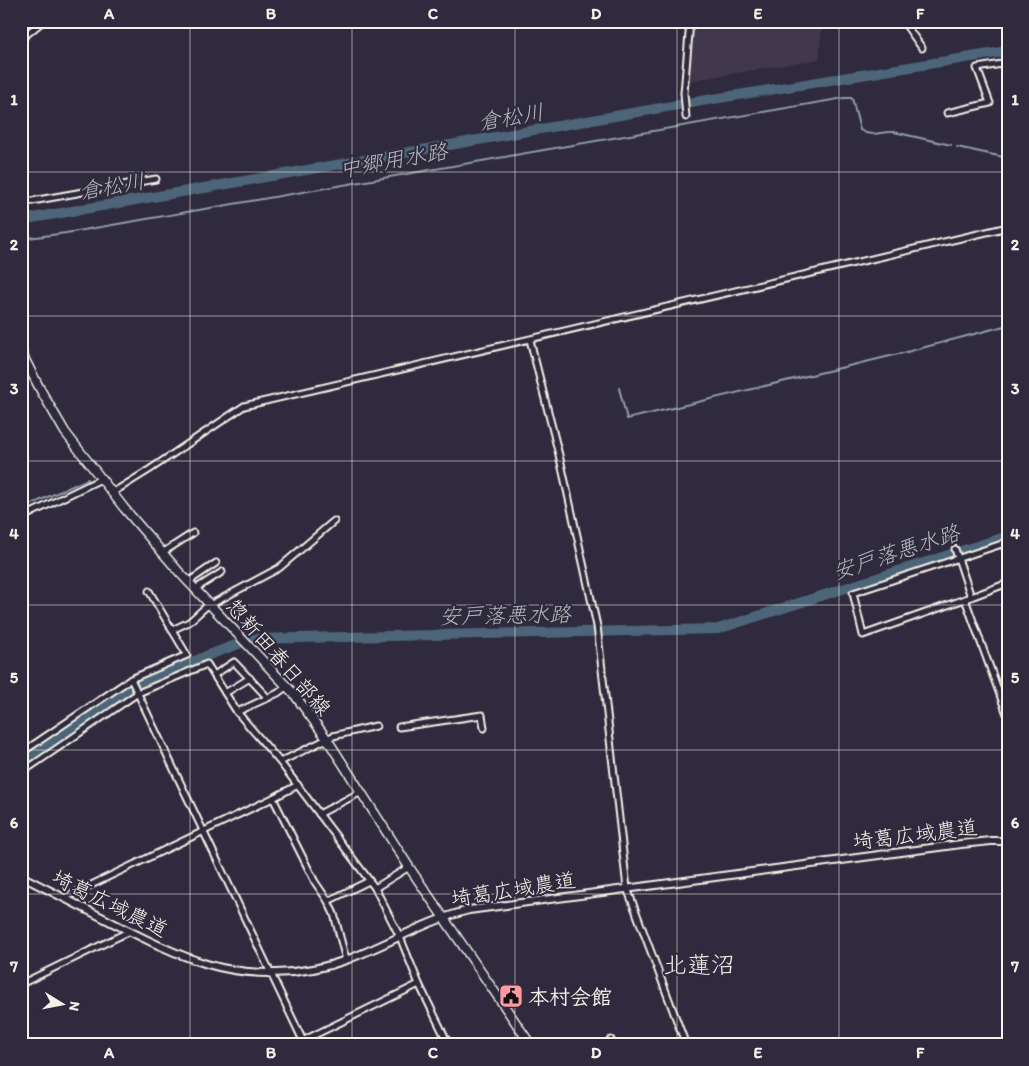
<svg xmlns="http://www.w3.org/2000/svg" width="1029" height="1066" viewBox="0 0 1029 1066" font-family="Itim,'Klee One',sans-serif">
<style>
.built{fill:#43394c}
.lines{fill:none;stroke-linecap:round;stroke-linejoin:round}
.stream{stroke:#909da5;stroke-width:2}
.river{stroke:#4e6579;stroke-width:10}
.minor-casing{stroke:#f4f1e8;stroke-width:9}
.tertiary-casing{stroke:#f4f1e8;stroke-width:10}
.secondary-casing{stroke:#f4f1e8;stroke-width:11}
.minor{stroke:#2f2a3d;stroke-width:5}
.tertiary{stroke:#2f2a3d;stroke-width:6}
.secondary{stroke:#2f2a3d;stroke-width:8}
.grid{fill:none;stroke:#f4f1e8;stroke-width:1;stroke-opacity:0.55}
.labels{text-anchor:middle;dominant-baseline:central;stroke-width:4.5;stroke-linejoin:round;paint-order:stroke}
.street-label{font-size:21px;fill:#f4f1e8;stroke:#2f2a3d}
.poi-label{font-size:21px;font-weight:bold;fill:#f4f1e8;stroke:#2f2a3d;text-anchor:start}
.water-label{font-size:22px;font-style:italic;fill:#b2b9bc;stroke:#2f2a3d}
.quarter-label{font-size:24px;fill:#f4f1e8;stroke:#2f2a3d}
.neatline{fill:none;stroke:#f4f1e8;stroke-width:2}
.grid-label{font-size:16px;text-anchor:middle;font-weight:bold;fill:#f4f1e8}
</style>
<rect width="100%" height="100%" fill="#2f2a3d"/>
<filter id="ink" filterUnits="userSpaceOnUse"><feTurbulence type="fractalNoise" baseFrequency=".02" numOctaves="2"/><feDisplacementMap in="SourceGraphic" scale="10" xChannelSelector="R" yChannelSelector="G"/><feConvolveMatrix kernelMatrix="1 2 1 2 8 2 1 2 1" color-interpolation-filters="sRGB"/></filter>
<g filter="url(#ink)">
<!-- built -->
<path class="built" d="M693 21H822L819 59 688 81Z"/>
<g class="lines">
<!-- stream -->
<g class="stream">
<path d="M957 147 1008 158"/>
<path d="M21 239 66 233 844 98H852L860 130C872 138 880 131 894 132L951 145"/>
<path d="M619 388 627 419 903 353 1008 325"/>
<path d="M21 509 88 479"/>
</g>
<!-- river -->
<g class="river">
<path d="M21 220 695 102 1008 51"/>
<path d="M21 762 125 692 206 656 252 639 718 629 1008 536"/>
</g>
<!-- minor casing -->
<g class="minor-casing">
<g id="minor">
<path d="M903 21 922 48"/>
<path d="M21 39 43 21"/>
<path d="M947 113 990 103 977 68 1008 63"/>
<path d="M686 117 684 93 690 21"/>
<path d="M21 203 156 179"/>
<path d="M530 340 561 463 597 626 627 888 686 1045"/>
<path d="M112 493 149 470 244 406 1008 227"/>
<path d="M21 497 27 516"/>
<path d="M21 518 101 479"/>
<path d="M1003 543 1008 554"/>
<path d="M955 549 971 597 965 599 1008 717"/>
<path d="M162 553 193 533"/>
<path d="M188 582 216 563"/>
<path d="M195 589 222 572"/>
<path d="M971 597 1008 583"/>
<path d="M965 599 863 635 853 593 1008 542"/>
<path d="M210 605 279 568 334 521"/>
<path d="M172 630 189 622 209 604"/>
<path d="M214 675 234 662 268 698"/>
<path d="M131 679 305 1045"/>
<path d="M225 693 250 678"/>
<path d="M237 712 278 693 286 687"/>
<path d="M399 727 482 715 484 728"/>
<path d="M21 753 131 679 187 655 149 591"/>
<path d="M280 762 333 736 376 726"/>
<path d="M21 773 138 693 207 664 237 712 280 762 375 888 400 937 419 984 449 1045"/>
<path d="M273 798 298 785"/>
<path d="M319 814 361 792"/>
<path d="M375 888 409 867"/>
<path d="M64 898 273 798 315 882 328 901 334 914 346 960"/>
<path d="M328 901 369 881"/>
<path d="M21 984 130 931"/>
<path d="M294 1045 419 984"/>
<path d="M605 1045 611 1040"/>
</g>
</g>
<!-- tertiary casing -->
<g class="tertiary-casing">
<path id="tertiary" d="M21 876C52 892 82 907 113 923 143 938 174 954 207 964 250 977 303 976 346 960 387 945 425 921 469 910L961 844 991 841H1008"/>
</g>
<!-- secondary casing -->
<g class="secondary-casing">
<path id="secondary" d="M21 352 40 389 65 432 124 508 180 573 294 694 327 739 409 867 531 1045"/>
</g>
<!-- minor -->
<use href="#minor" class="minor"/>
<!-- tertiary -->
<use href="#tertiary" class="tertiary"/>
<!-- secondary -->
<use href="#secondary" class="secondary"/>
</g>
</g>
<!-- grid -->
<path class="grid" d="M190 21V1045M352 21V1045M515 21V1045M677 21V1045M839 21V1045M21 172H1008M21 316H1008M21 461H1008M21 605H1008M21 750H1008M21 894H1008"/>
<!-- icons -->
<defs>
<g id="civic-square" transform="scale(1.25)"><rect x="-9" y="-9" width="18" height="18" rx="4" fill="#ff9aa2" stroke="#2f2a3d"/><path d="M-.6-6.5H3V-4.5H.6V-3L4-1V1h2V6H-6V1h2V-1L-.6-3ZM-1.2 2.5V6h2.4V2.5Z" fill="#111"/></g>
</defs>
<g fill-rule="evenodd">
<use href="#civic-square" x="511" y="996"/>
</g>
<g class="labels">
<!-- street labels -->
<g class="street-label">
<text transform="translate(279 657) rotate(49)">惣新田春日部線</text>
<text transform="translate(915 834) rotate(-7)">埼葛広域農道</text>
<text transform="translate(513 889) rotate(-9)">埼葛広域農道</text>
<text transform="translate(110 903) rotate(26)">埼葛広域農道</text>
</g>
<!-- poi labels -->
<g class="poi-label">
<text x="528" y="996">本村会館</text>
</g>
<!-- water labels -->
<g class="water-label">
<text transform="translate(511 117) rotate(-10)">倉松川</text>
<text transform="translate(393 160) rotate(-10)">中郷用水路</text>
<text transform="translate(112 186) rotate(-10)">倉松川</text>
<text transform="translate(896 552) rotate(-18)">安戸落悪水路</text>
<text transform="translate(505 615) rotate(-1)">安戸落悪水路</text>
</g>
<!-- quarter labels -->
<g class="quarter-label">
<text x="699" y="964">北蓮沼</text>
</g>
</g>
<!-- margin -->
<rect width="1029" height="1066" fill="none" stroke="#2f2a3d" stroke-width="55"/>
<!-- north arrow -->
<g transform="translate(62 1004) rotate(100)" stroke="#2f2a3d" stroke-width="4" paint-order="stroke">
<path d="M0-4L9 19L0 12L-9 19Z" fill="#f4f1e8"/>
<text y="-8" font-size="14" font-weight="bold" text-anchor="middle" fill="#f4f1e8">N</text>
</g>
<rect x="28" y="28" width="974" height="1010" class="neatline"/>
<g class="grid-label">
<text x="109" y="19">A</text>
<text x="271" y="19">B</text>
<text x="433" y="19">C</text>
<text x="596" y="19">D</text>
<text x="758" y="19">E</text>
<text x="920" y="19">F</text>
<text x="14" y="105">1</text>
<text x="1015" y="105">1</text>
<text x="14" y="250">2</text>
<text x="1015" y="250">2</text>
<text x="14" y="394">3</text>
<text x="1015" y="394">3</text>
<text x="14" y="539">4</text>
<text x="1015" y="539">4</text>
<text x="14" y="683">5</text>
<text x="1015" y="683">5</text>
<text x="14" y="828">6</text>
<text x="1015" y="828">6</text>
<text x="14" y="972">7</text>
<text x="1015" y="972">7</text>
<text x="109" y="1058">A</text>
<text x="271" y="1058">B</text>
<text x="433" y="1058">C</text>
<text x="596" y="1058">D</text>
<text x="758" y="1058">E</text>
<text x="920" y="1058">F</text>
</g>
</svg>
